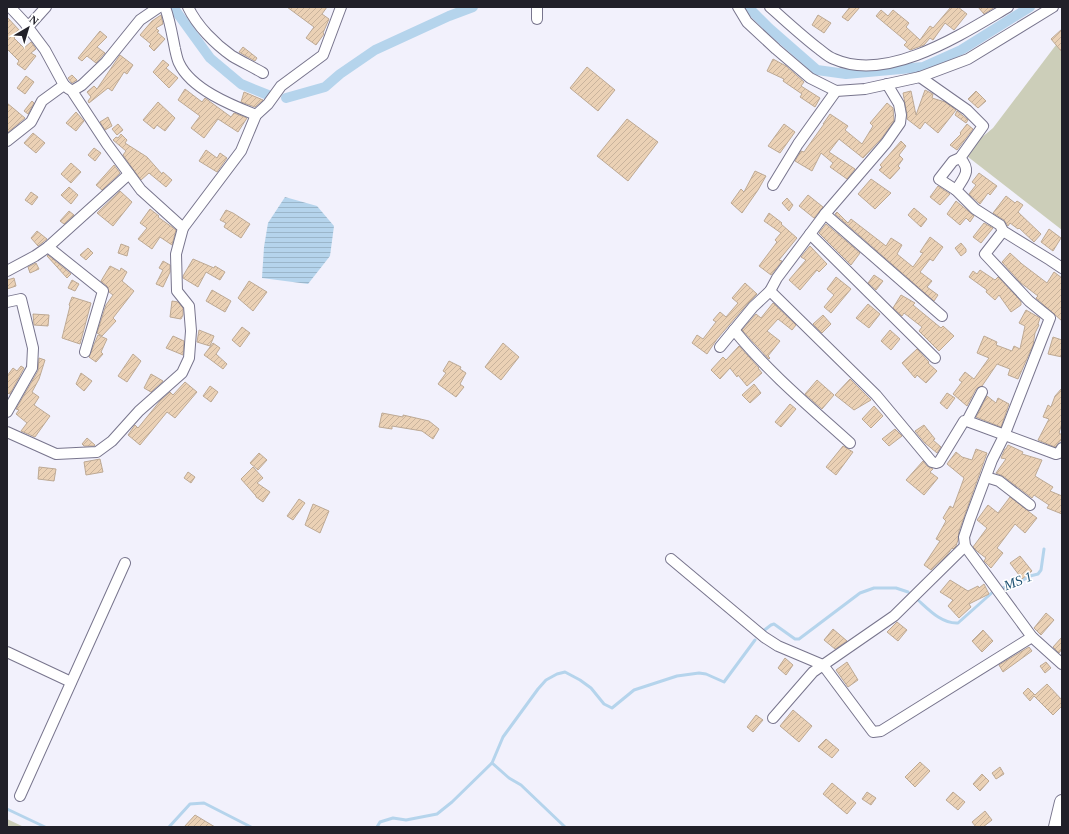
<svg xmlns="http://www.w3.org/2000/svg" width="1069" height="834" viewBox="0 0 1069 834" font-family="'Times New Roman',serif">
<style>
.grass{fill:#ccceb9}
.water{fill:url(#water-rules)}
.lines{fill:none;stroke-linecap:round;stroke-linejoin:round}
.stream{stroke:#b5d4ec;stroke-width:3}
.canal{stroke:#b5d4ec;stroke-width:10}
.building{fill:url(#building-hatch);stroke:#bda994}
.street-casing{stroke:#78758d;stroke-width:12}
.secondary-casing{stroke:#78758d;stroke-width:16}
.street{stroke:#fff;stroke-width:10}
.secondary{stroke:#fff;stroke-width:14}
.labels{text-anchor:middle;dominant-baseline:central;stroke-width:3;stroke-linejoin:round;paint-order:stroke}
.water-label{font-size:14px;font-style:italic;fill:#205374;stroke:#fff}
</style>
<defs>
<pattern id="water-rules" width="6" height="5" patternUnits="userSpaceOnUse"><rect width="6" height="5" fill="#b5d4ec"/><path d="M0 2.5h6" fill="none" stroke="#9bb6ca"/></pattern>
<pattern id="building-hatch" width="6" height="6" patternUnits="userSpaceOnUse"><rect width="6" height="6" fill="#ebd1b5"/><path d="M-1 1l2-2M0 6l6-6M5 7l2-2" fill="none" stroke="#c9b39c"/></pattern>
</defs>
<rect width="100%" height="100%" fill="#f2f1fc"/>
<!-- grass -->
<g class="grass">
<path d="M1062 37V230L963 153 993 128Z"/>
<path d="M7 819 24 827H7Z"/>
</g>
<!-- water -->
<path class="water" d="M285 197 317 206 334 226 330 256 308 284 262 278 264 247 268 223Z"/>
<g class="lines">
<!-- stream -->
<g class="stream">
<path d="M999 589 1018 583 1030 576 1038 574 1041 570 1044 549"/>
<path d="M918 600C929 610 942 624 958 623L995 590"/>
<path d="M762 632 771 625 774 624 795 639H799L860 593 874 588H896L908 592"/>
<path d="M492 763 509 778 521 785 565 827"/>
<path d="M7 809 45 827"/>
<path d="M169 827 190 804 204 803 251 827"/>
<path d="M377 827 380 822 393 818 406 820 437 814 452 802 492 763 503 737 538 689 546 680 557 674 565 672 580 680 591 688 604 704 612 708 634 690 677 676 699 673 706 674 724 682 755 640"/>
</g>
<!-- canal -->
<g class="canal">
<path d="M173 7 210 58 241 84 268 95"/>
<path d="M748 7 769 28 817 70 846 74 923 67 961 50 1030 7"/>
<path d="M286 98 325 87 340 74 375 50 449 16 473 7"/>
</g>
</g>
<!-- building -->
<g class="building">
<path d="M287 7H327L322 14 329 19 323 33 324 34 316 45 306 38 314 27Z"/>
<path d="M850 7H860L848 21 842 17Z"/>
<path d="M951 7H958L967 14 954 30 945 23 933 40 930 38 924 45 910 50 904 45 907 42 876 16 881 10 888 16 893 10 909 23 906 27 920 40 930 26 933 28Z"/>
<path d="M978 7H995L984 14Z"/>
<path d="M161 15 163 24 156 28 159 31 157 32 165 39 154 51 149 46 151 44 140 35 152 21Z"/>
<path d="M818 15 831 23 824 33 812 25Z"/>
<path d="M7 17 20 31 14 38 24 48 31 42 36 49 31 53 36 56 25 70 17 64 19 61 7 49Z"/>
<path d="M1062 29V52L1051 39Z"/>
<path d="M100 31 107 37 97 47 105 53 96 63 87 56 82 61 78 58Z"/>
<path d="M243 47 257 58 255 61 239 52Z"/>
<path d="M120 55 133 65 127 74 124 72 112 91 108 88 89 103 88 101 91 97 87 92 94 86 97 89Z"/>
<path d="M773 59 786 66 804 82 801 86 820 98 815 107 800 97 802 94 783 81 784 79 767 71Z"/>
<path d="M163 60 169 65 166 68 178 78 169 88 153 72Z"/>
<path d="M587 67 615 90 598 111 570 88Z"/>
<path d="M72 75 77 80 72 83 68 78Z"/>
<path d="M26 76 34 82 25 94 17 88Z"/>
<path d="M185 89 202 102 205 98 231 117 234 113 247 118 238 132 218 119 204 138 191 128 200 116 178 100Z"/>
<path d="M925 90 933 94 932 98 945 102 956 110 938 133 925 122 920 129 907 119V114L903 93 911 91 916 115Z"/>
<path d="M976 91 986 101 978 108 968 99Z"/>
<path d="M244 92 263 100 255 107 241 102Z"/>
<path d="M32 101 34 103 28 114 24 111Z"/>
<path d="M158 102 175 118 165 131 157 125 154 129 143 120Z"/>
<path d="M7 103 25 118 7 133Z"/>
<path d="M887 103 893 108 894 121 881 139 863 158 839 139 829 152 855 169 847 179 830 167 833 163 821 153 812 171 795 161 801 151 804 152 824 124H823L830 114 848 126 845 130 862 144 873 126 870 123Z"/>
<path d="M957 111 968 120 966 123 955 115Z"/>
<path d="M76 112 84 121 76 131 66 123Z"/>
<path d="M108 117 112 126 105 130 100 122Z"/>
<path d="M627 119 658 142 628 181 597 156Z"/>
<path d="M118 124 123 130 117 135 112 129Z"/>
<path d="M784 124 795 132 780 153 768 146Z"/>
<path d="M967 124 973 129 957 150 950 145 961 134 960 133Z"/>
<path d="M33 133 45 143 36 153 24 143Z"/>
<path d="M121 134 127 140 125 143 147 157 162 174 163 172 172 180 166 187 149 173 141 180 123 155 126 151 113 140 116 137 118 138Z"/>
<path d="M901 141 906 146 899 155 903 159 898 166 900 168 890 179 879 170 882 167 880 165 888 156Z"/>
<path d="M94 148 101 153 95 161 88 155Z"/>
<path d="M206 150 217 158 220 153 227 158 217 172 199 161Z"/>
<path d="M71 163 81 172 71 183 61 174Z"/>
<path d="M114 165 120 173 102 190 96 185Z"/>
<path d="M755 171 766 176 758 190 742 213 731 203 741 189 744 192Z"/>
<path d="M979 173 997 186 990 195 988 193 980 204 969 194 976 185 972 182Z"/>
<path d="M871 179 891 193 875 209 858 194Z"/>
<path d="M938 186 950 194 940 205 930 197Z"/>
<path d="M69 187 78 195 71 204 61 195Z"/>
<path d="M120 191 132 202 113 226 97 213Z"/>
<path d="M31 192 38 197 32 205 25 200Z"/>
<path d="M808 195 823 207 814 218 799 206Z"/>
<path d="M1006 196 1015 203 1017 201 1023 205 1018 212 1041 234 1034 242 1019 228 1018 229 1010 223 1008 226 1004 220 993 213Z"/>
<path d="M787 198 793 205 789 211 782 203Z"/>
<path d="M956 201 974 216 970 222 966 218 960 225 947 214Z"/>
<path d="M914 208 927 219 921 227 908 215Z"/>
<path d="M150 209 159 216 158 217 176 230 172 245 160 237 152 249 138 239 147 228 140 223Z"/>
<path d="M226 210 233 213 250 224 241 238 224 227 226 223 220 220Z"/>
<path d="M69 211 74 215 64 224 60 221Z"/>
<path d="M837 212 848 223 851 219 886 246 891 238 902 245 897 254 913 267 923 253 920 252 930 237 943 247 933 261 930 259 920 272 932 281 927 287 938 295 934 301 835 214Z"/>
<path d="M769 213 782 223 781 224 797 238 779 260 782 261 771 275 759 266 777 242 775 240 781 233 764 221Z"/>
<path d="M984 223 993 228 981 243 973 237Z"/>
<path d="M826 224 860 253 851 265 819 233Z"/>
<path d="M1049 229 1061 238 1053 251 1041 242Z"/>
<path d="M37 231 47 239 38 246 31 238Z"/>
<path d="M961 243 966 249V252L961 256 955 248Z"/>
<path d="M121 244 129 247 127 256 118 253Z"/>
<path d="M810 246 827 264 819 272 817 270 800 290 789 280 806 260 801 257Z"/>
<path d="M88 248 93 253 86 260 80 255Z"/>
<path d="M1010 253 1022 264 1047 283 1054 272 1062 278V321L1036 298 1038 296 1021 283 1002 262Z"/>
<path d="M48 255 71 274 67 278 47 256Z"/>
<path d="M193 259 214 268 215 266 225 272 220 280 206 272 198 287 183 278V276Z"/>
<path d="M163 261 170 265V272L163 287 156 284 163 270 159 268Z"/>
<path d="M36 263 39 269 30 273 28 267Z"/>
<path d="M110 266 120 271 121 268 127 272 122 281 134 291 113 318 116 321 102 336 97 333 106 305 113 295 109 292 107 286 101 281Z"/>
<path d="M980 270 995 280 998 277 1018 298 1021 302V305L1011 312 999 295 995 300 986 292 987 290 969 277 973 271 977 274Z"/>
<path d="M874 275 883 281 876 290 868 283Z"/>
<path d="M836 277 851 289 831 313 824 307 834 295 827 289Z"/>
<path d="M14 278 16 286 7 289V280Z"/>
<path d="M72 280 79 284 75 291 68 288Z"/>
<path d="M249 281 267 292 253 311 238 298Z"/>
<path d="M745 283 757 294 748 303 717 339 707 354 692 343 697 335 703 339 716 322 713 320 720 312 726 317 738 303 732 298Z"/>
<path d="M212 290 231 301 225 312 206 301Z"/>
<path d="M901 295 915 303 913 305 941 328 943 326 954 336 939 351 919 331 922 327 904 313 902 316 893 308Z"/>
<path d="M72 297 91 303 80 344 62 338 70 306 69 305Z"/>
<path d="M172 301 178 302 183 308V315L181 319 170 317Z"/>
<path d="M773 303 796 325 792 330 778 319 767 331 780 341 768 356 770 358 769 359 742 330 756 314 761 318Z"/>
<path d="M868 304 880 314 869 328 856 318Z"/>
<path d="M1026 310 1040 318 1038 324 1039 325 1035 333 1033 345 1018 379 1008 375 1010 369 997 364 982 386 976 389 967 406 953 394 962 382 959 380 965 372 974 379 989 358 977 353 984 336 997 342 996 345 1012 351 1014 346 1020 349 1025 326 1019 323Z"/>
<path d="M33 314 49 315 48 326 34 325Z"/>
<path d="M823 315 831 324 822 333 813 324Z"/>
<path d="M242 327 250 333 240 347 232 340Z"/>
<path d="M199 330 214 336 210 346 197 342Z"/>
<path d="M890 330 900 339 891 350 881 341Z"/>
<path d="M98 335 107 339 101 352 103 354 96 362 89 357Z"/>
<path d="M173 336 184 341 183 355 166 348Z"/>
<path d="M1053 337 1062 340V357L1048 354Z"/>
<path d="M213 343 220 348 216 354 227 364 223 369 211 360 204 355Z"/>
<path d="M503 343 519 357 501 380 485 367Z"/>
<path d="M739 346 759 368H758L762 373 747 386 738 375 737 377 730 368 720 379 711 370 723 357 726 360Z"/>
<path d="M917 349 929 362 928 363 937 371 926 383 917 375 915 378 902 363Z"/>
<path d="M133 354 141 361 127 382 118 376Z"/>
<path d="M39 358 45 360 39 379 32 392 39 397 34 405 50 416 35 437 21 431 27 423 16 414 19 410 16 409 38 371Z"/>
<path d="M449 361 461 367 460 369 466 373 460 384 464 387 456 397 438 384 446 373 443 371Z"/>
<path d="M21 366 24 368 10 394 7 393V376L13 368 17 371Z"/>
<path d="M81 373 92 381 84 391 76 384Z"/>
<path d="M151 374 163 381 151 392 144 388Z"/>
<path d="M850 379 871 400 854 410 835 395Z"/>
<path d="M817 380 834 395 822 409 805 394Z"/>
<path d="M185 382 197 392 175 418 167 412 140 445 128 435 135 425 138 428 160 401 170 392 173 395Z"/>
<path d="M754 384 761 393 750 403 742 395Z"/>
<path d="M210 386 218 392 211 402 203 396Z"/>
<path d="M1062 388V423L1059 433 1062 435V439L1055 447 1038 440 1049 419 1043 417 1048 405 1051 407 1055 396Z"/>
<path d="M947 393 955 398 947 409 940 403Z"/>
<path d="M987 396 996 403 998 398 1009 404 1001 427 976 417Z"/>
<path d="M790 404 796 409 781 427 775 422Z"/>
<path d="M874 406 883 416 871 428 862 419Z"/>
<path d="M382 413 403 417V415L429 421 439 429 433 439 422 431 392 426V429L379 427Z"/>
<path d="M924 425 935 439 933 440 941 447 937 453 925 443 915 431Z"/>
<path d="M895 429 902 436 889 446 882 439Z"/>
<path d="M87 438 95 445 94 446H84L82 444Z"/>
<path d="M1008 445 1023 452 1022 454 1042 460 1035 476 1053 487 1050 491 1062 496V514L1047 508 1049 505 1034 495 1032 498 1003 476 996 473 1006 459 1001 458 1005 449H1006Z"/>
<path d="M843 446 853 452 836 475 826 467Z"/>
<path d="M976 449 987 453 959 531 958 540 956 546 953 549 952 548 947 555 931 570 924 565 940 541 936 539 946 521 943 518 950 506 953 508 964 478 947 464 956 452 962 457 972 460Z"/>
<path d="M259 453 267 460 258 470 250 463Z"/>
<path d="M100 459 103 472 86 475 84 462Z"/>
<path d="M923 461 927 466 933 469 930 472 938 478 924 495 906 480Z"/>
<path d="M39 467 56 469 54 481 38 479Z"/>
<path d="M253 467 263 478 257 483 270 492 263 502 256 497V496L241 479Z"/>
<path d="M188 472 195 477 191 483 184 478Z"/>
<path d="M1010 497 1037 518 1025 533 1015 524 997 548 1003 553 991 568 984 561 986 558 978 552 973 547 987 528 977 520 988 505 998 513Z"/>
<path d="M299 499 305 503 293 520 287 516Z"/>
<path d="M313 504 329 511 320 533 305 525Z"/>
<path d="M1020 556 1032 571 1022 579 1010 563Z"/>
<path d="M950 580 968 591 978 586 979 588 984 584 989 594 969 604 971 607 959 618 948 606 953 600 940 592Z"/>
<path d="M1046 613 1054 620 1041 635 1034 628Z"/>
<path d="M897 622 907 630 898 641 887 632Z"/>
<path d="M833 629 847 641 835 649 824 640Z"/>
<path d="M983 630 993 641 982 652 972 641Z"/>
<path d="M1062 637V649L1059 653 1053 647Z"/>
<path d="M1029 647 1032 651 1003 672 999 665Z"/>
<path d="M785 658 793 665 786 675 778 668Z"/>
<path d="M847 662 858 680 848 687 836 670Z"/>
<path d="M1046 662 1051 668 1045 673 1040 666Z"/>
<path d="M1047 684 1062 700V706L1053 715 1034 696 1030 701 1023 693 1028 688 1035 695Z"/>
<path d="M793 710 812 726 799 742 780 726Z"/>
<path d="M756 715 763 720 753 732 747 727Z"/>
<path d="M826 739 839 750 832 758 818 747Z"/>
<path d="M920 762 930 771 915 787 905 777Z"/>
<path d="M1000 767 1004 774 996 779 992 773Z"/>
<path d="M982 774 989 781 980 791 973 784Z"/>
<path d="M832 783 856 803 847 814 823 794Z"/>
<path d="M867 792 876 798 871 805 862 799Z"/>
<path d="M953 792 965 802 958 810 946 800Z"/>
<path d="M985 811 992 820 983 827H976L972 822Z"/>
<path d="M195 815 215 827H184Z"/>
</g>
<g class="lines">
<!-- street casing -->
<g class="street-casing">
<g id="street">
<path d="M10 7 24 22 45 50 64 85"/>
<path d="M165 7C170 21 172 34 175 49 176 53 177 59 179 63 191 89 231 105 256 115"/>
<path d="M188 7C197 26 215 44 232 56 242 62 253 67 263 73"/>
<path d="M738 7 747 22 776 49 810 78 836 91 865 89 920 77 968 59 1053 7"/>
<path d="M770 7C786 21 802 36 819 49 823 52 828 57 834 59 888 83 962 34 1008 7"/>
<path d="M537 19V7"/>
<path d="M28 27 46 7"/>
<path d="M920 77 967 110 983 126 960 158 953 161 939 179 956 190 975 209 1000 225 1003 231 1050 260 1062 268"/>
<path d="M7 141 31 122 42 101 64 85 69 89"/>
<path d="M773 185 798 144 836 91"/>
<path d="M956 190C964 177 972 171 960 158"/>
<path d="M825 214 942 316"/>
<path d="M183 228 241 151 256 115 268 104 281 86 323 55 341 7"/>
<path d="M1003 231 985 254 1029 301 1050 318 1004 436 992 460 970 519 964 537 965 546 1032 637 1062 664"/>
<path d="M810 234 935 358"/>
<path d="M48 247 103 291 85 352"/>
<path d="M7 271 35 256 48 247 129 174"/>
<path d="M770 291 876 395 932 462 936 463 939 462 964 421H967L1056 454 1059 453 1062 448"/>
<path d="M7 302 21 299 33 348 32 368 7 412"/>
<path d="M734 330C768 372 810 407 850 443"/>
<path d="M720 347 753 307 770 291 777 278 825 214 886 143 900 123 901 115 899 104 887 84"/>
<path d="M967 421 982 392"/>
<path d="M7 432 56 454 97 452 112 441 139 411 182 373 189 358 191 331 189 306 177 291 176 254 183 228 141 190 107 144 72 91 82 85 106 62 140 20 159 7"/>
<path d="M986 477 999 481 1030 505"/>
<path d="M671 559 764 637 778 646 823 665 873 732 881 731 1032 637"/>
<path d="M7 652 71 682"/>
<path d="M773 718 813 672 894 616 965 546"/>
<path d="M20 796 125 563"/>
</g>
</g>
<!-- secondary casing -->
<g class="secondary-casing">
<path id="secondary" d="M1056 827 1062 802"/>
</g>
<!-- street -->
<use href="#street" class="street"/>
<!-- secondary -->
<use href="#secondary" class="secondary"/>
</g>
<g class="labels">
<!-- water labels -->
<g class="water-label">
<text transform="translate(1018 581) rotate(-21)">MS 1</text>
</g>
</g>
<!-- border -->
<rect width="1069" height="834" fill="none" stroke="#212029" stroke-width="16"/>
<!-- north arrow -->
<g transform="translate(28 28) rotate(38)" stroke="#ffffff" stroke-width="3" paint-order="stroke">
<path d="M0-3L7 15L0 10L-7 15Z" fill="#212029"/>
<text y="-6" font-size="11" font-weight="bold" text-anchor="middle" fill="#212029">N</text>
</g>
</svg>
